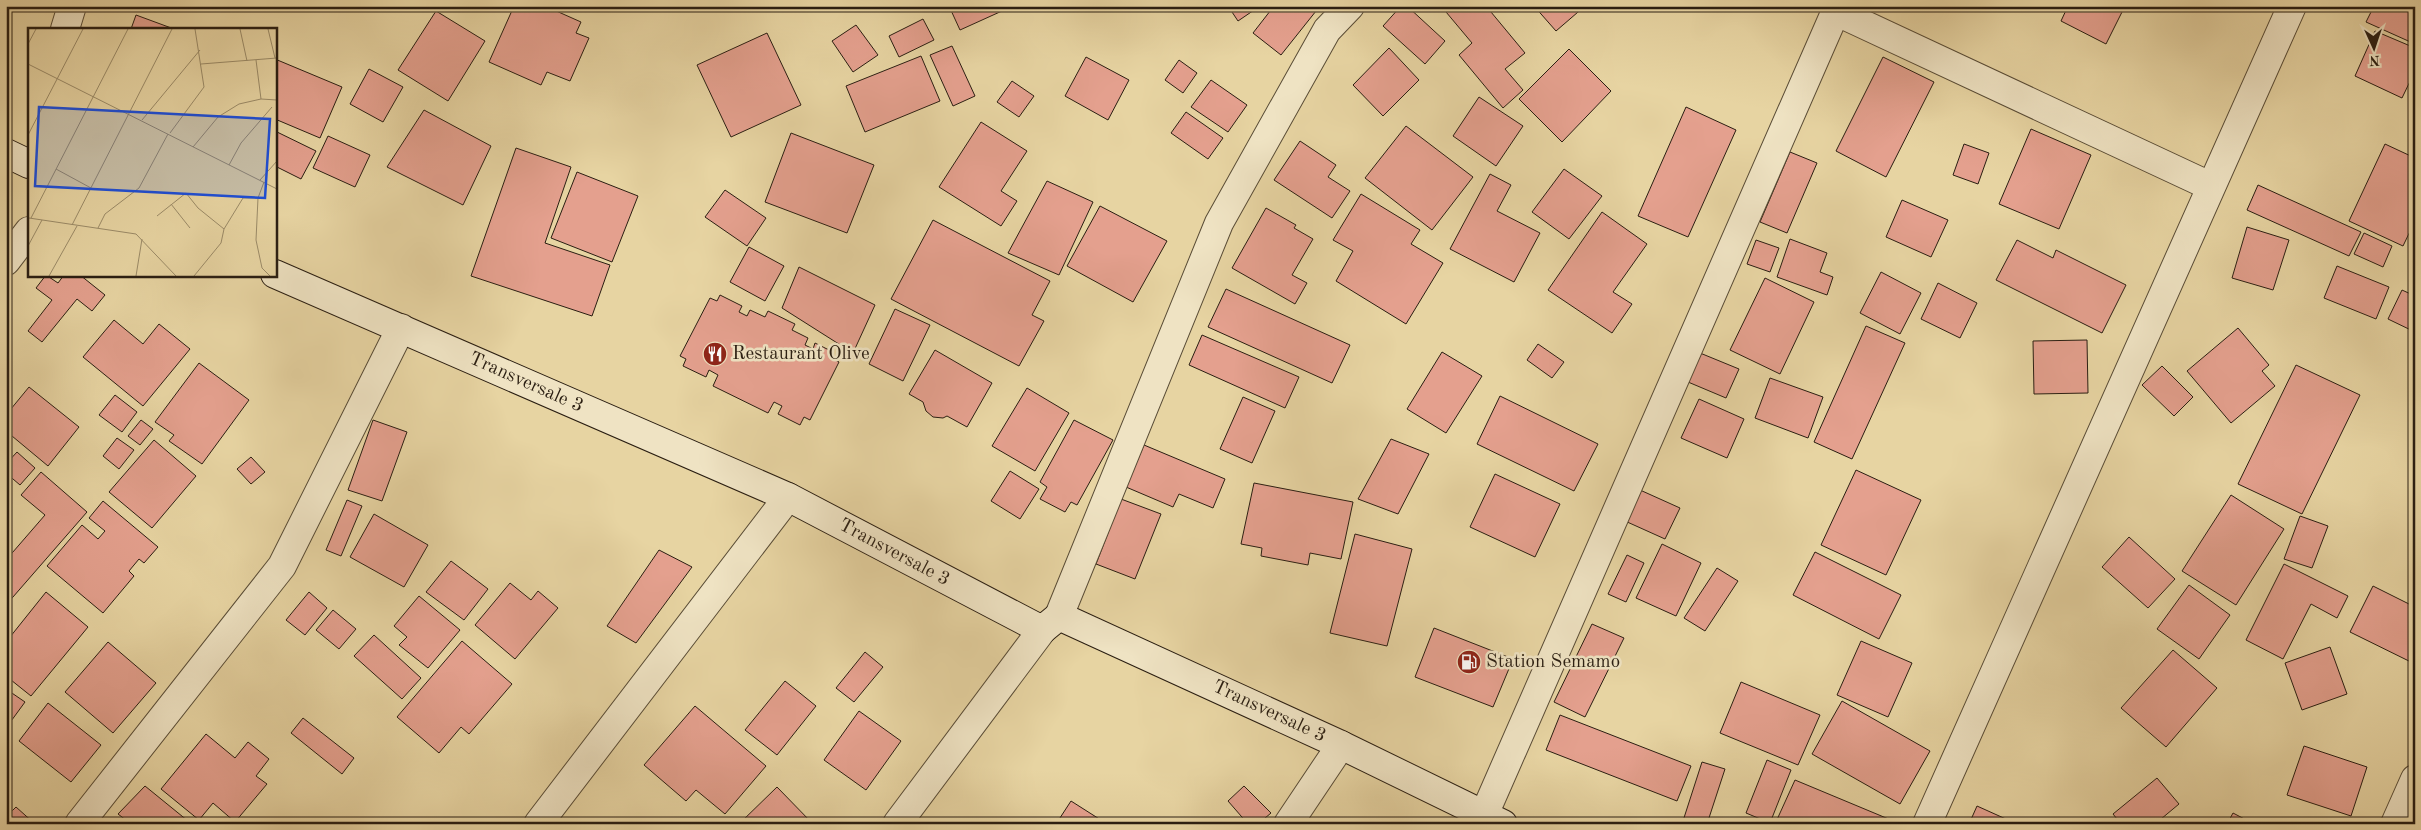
<svg xmlns="http://www.w3.org/2000/svg" width="2421" height="830" viewBox="0 0 2421 830" font-family="'Old Standard TT',serif">
<style>
.building{fill:#e4a08e;stroke:#2a1e12}
.lines{fill:none;stroke-linecap:round;stroke-linejoin:round}
.minor-casing{stroke:#594c36;stroke-width:30}
.secondary-casing{stroke:#2a1e12;stroke-width:30}
.minor{stroke:#efe3c3;stroke-width:28}
.secondary{stroke:#efe3c3;stroke-width:28}
.labels{text-anchor:middle;dominant-baseline:central;stroke-width:5;stroke-linejoin:round;paint-order:stroke}
.poi-label{font-size:19px;fill:#2a1e12;stroke:#efe3c3;text-anchor:start}
.street-label{font-size:19px;fill:#2a1e12;stroke:#efe3c3}
.inset-road{fill:none;stroke:#9b8b68;stroke-width:1}
.view{fill:#1d4ed8;fill-opacity:0.15;stroke:#1d4ed8;stroke-width:2.5}
.inset-edge{fill:none;stroke:#2a1e12;stroke-width:2.5}
</style>
<rect width="100%" height="100%" fill="#e7d4a2"/>
<filter id="stains"><feTurbulence type="fractalNoise" baseFrequency=".004" numOctaves="4"/><feColorMatrix values="0 0 0 0 .2 0 0 0 0 .09 0 0 0 0 .02 0 0 0 .5 -.17"/></filter>
<radialGradient id="worn" r=".72"><stop offset=".6" stop-color="#630" stop-opacity="0"/><stop offset="1" stop-color="#630" stop-opacity=".3"/></radialGradient>
<!-- building -->
<g class="building">
<path d="M514 6H545L581 22 576 33 589 38 570 81 547 72 541 85 489 62Z"/>
<path d="M949 6H1013L960 30Z"/>
<path d="M1228 6H1260L1238 21Z"/>
<path d="M1274 6H1320L1281 55 1253 33Z"/>
<path d="M1401 6H1407L1445 41 1425 64 1383 26Z"/>
<path d="M1441 6H1486L1525 53 1505 69 1523 90 1503 108 1459 55 1472 43Z"/>
<path d="M1534 6H1585L1556 31Z"/>
<path d="M2068 6H2120L2124 8 2106 44 2061 21Z"/>
<path d="M2374 6H2405L2415 11V44L2366 22Z"/>
<path d="M436 11 485 41 448 101 398 70Z"/>
<path d="M136 15 174 29H131Z"/>
<path d="M923 19 934 40 899 57 889 36Z"/>
<path d="M856 25 878 55 853 72 832 41Z"/>
<path d="M2375 31 2415 48V71L2402 98 2355 76Z"/>
<path d="M767 33 801 105 731 137 697 65Z"/>
<path d="M952 46 975 96 953 106 930 55Z"/>
<path d="M1389 48 1419 80 1383 116 1353 85Z"/>
<path d="M1569 49 1611 91 1562 142 1519 99Z"/>
<path d="M921 56 940 101 865 132 846 86Z"/>
<path d="M1086 57 1129 80 1108 120 1065 96Z"/>
<path d="M1883 57 1934 82 1886 177 1836 151Z"/>
<path d="M275 59 342 87 320 138 275 119Z"/>
<path d="M1179 60 1197 73 1183 93 1165 80Z"/>
<path d="M369 69 403 87 383 122 350 104Z"/>
<path d="M1211 80 1247 105 1228 132 1191 107Z"/>
<path d="M1012 81 1034 96 1019 117 997 102Z"/>
<path d="M1479 97 1523 126 1496 166 1453 136Z"/>
<path d="M1686 107 1736 130 1688 237 1638 216Z"/>
<path d="M424 110 491 146 463 205 387 167Z"/>
<path d="M1186 112 1223 138 1208 159 1171 133Z"/>
<path d="M981 122 1027 151 1001 191 1017 201 1001 226 939 187Z"/>
<path d="M1406 126 1473 177 1432 230 1365 178Z"/>
<path d="M2031 129 2091 155 2059 229 1999 204Z"/>
<path d="M275 131 316 151 301 179 275 166Z"/>
<path d="M791 133 874 165 847 233 765 202Z"/>
<path d="M328 136 370 155 355 187 313 168Z"/>
<path d="M1300 141 1336 165 1328 177 1350 191 1332 218 1274 180Z"/>
<path d="M1964 144 1989 153 1978 184 1953 175Z"/>
<path d="M2385 144 2415 158V221L2403 246 2349 221Z"/>
<path d="M516 148 571 167 545 243 610 265 592 316 471 276Z"/>
<path d="M1790 152 1817 163 1787 233 1760 222Z"/>
<path d="M1564 169 1602 196 1569 239 1532 212Z"/>
<path d="M577 172 638 196 612 262 551 238Z"/>
<path d="M1490 174 1511 185 1497 211 1540 233 1514 282 1450 249Z"/>
<path d="M1047 181 1093 202 1059 275 1008 253Z"/>
<path d="M2258 185 2361 232 2349 256 2247 210Z"/>
<path d="M725 190 766 218 747 246 705 217Z"/>
<path d="M1361 194 1420 230 1411 244 1443 263 1406 324 1336 281 1353 251 1333 240Z"/>
<path d="M1902 200 1948 220 1931 257 1886 237Z"/>
<path d="M1100 206 1167 241 1133 302 1067 266Z"/>
<path d="M1266 208 1296 225 1294 228 1313 239 1292 275 1307 283 1295 304 1232 268Z"/>
<path d="M1602 212 1647 244 1613 292 1632 304 1612 333 1548 290Z"/>
<path d="M933 220 1050 281 1032 315 1044 321 1019 366 891 299Z"/>
<path d="M2247 227 2289 240 2273 290 2232 278Z"/>
<path d="M2364 233 2392 246 2383 267 2354 254Z"/>
<path d="M1790 239 1827 253 1820 272 1833 277 1827 295 1777 277Z"/>
<path d="M1756 240 1779 248 1770 272 1747 264Z"/>
<path d="M2017 240 2053 258 2056 250 2126 285 2102 333 1996 280Z"/>
<path d="M749 247 784 266 765 301 730 282Z"/>
<path d="M2337 266 2389 287 2376 319 2324 298Z"/>
<path d="M799 267 875 305 853 353 782 308Z"/>
<path d="M1881 272 1921 293 1900 334 1860 313Z"/>
<path d="M46 275 58 283 64 275H80L105 295 92 311 77 299 42 342 28 331 52 300 36 288Z"/>
<path d="M1765 278 1814 302 1780 374 1730 350Z"/>
<path d="M1938 283 1977 303 1960 338 1921 319Z"/>
<path d="M1226 289 1350 345 1332 383 1208 327Z"/>
<path d="M2402 290 2415 296V332L2388 319Z"/>
<path d="M720 295 742 306 739 312 747 316 750 310 765 317 768 311 795 324 792 330 808 338 805 345 813 349 815 343 833 352 830 357 839 362 810 420 804 417 800 425 778 414 782 406 774 402 768 413 713 386 718 375 709 370 706 377 683 366 686 359 680 356 710 298 717 301Z"/>
<path d="M895 309 930 325 903 381 869 364Z"/>
<path d="M114 320 143 344 159 324 190 349 143 406 83 357Z"/>
<path d="M1866 326 1905 343 1852 459 1814 442Z"/>
<path d="M2238 328 2269 365 2262 371 2275 386 2231 423 2187 371Z"/>
<path d="M1202 335 1299 377 1285 408 1189 365Z"/>
<path d="M2087 340 2088 393 2034 394 2033 341Z"/>
<path d="M1538 344 1564 362 1552 378 1527 360Z"/>
<path d="M935 350 992 383 967 427 947 416 943 418 933 417 926 411 923 402 909 394Z"/>
<path d="M1442 352 1482 376 1446 433 1407 409Z"/>
<path d="M1700 353 1739 369 1726 398 1688 382Z"/>
<path d="M199 363 249 400 202 464 169 441 174 435 155 422Z"/>
<path d="M2296 365 2360 395 2302 514 2238 484Z"/>
<path d="M2162 366 2193 397 2174 416 2142 385Z"/>
<path d="M1770 378 1823 397 1808 438 1755 418Z"/>
<path d="M29 387 79 427 48 466 6 431V415Z"/>
<path d="M1027 388 1069 413 1035 471 992 446Z"/>
<path d="M115 395 137 412 122 432 99 415Z"/>
<path d="M1500 396 1598 444 1574 491 1477 444Z"/>
<path d="M1243 397 1275 411 1252 463 1220 449Z"/>
<path d="M1699 399 1744 419 1727 458 1681 438Z"/>
<path d="M141 420 153 429 140 445 128 436Z"/>
<path d="M373 420 407 432 382 501 348 490Z"/>
<path d="M1074 420 1113 440 1077 505 1071 502 1065 512 1040 499 1047 487 1040 482Z"/>
<path d="M117 438 134 450 119 469 103 456Z"/>
<path d="M1391 439 1429 454 1398 514 1358 499Z"/>
<path d="M154 440 196 476 152 528 109 492Z"/>
<path d="M1144 445 1225 479 1213 508 1179 494 1173 507 1126 487Z"/>
<path d="M17 452 35 468 20 485 6 473V464Z"/>
<path d="M251 457 265 472 251 484 237 469Z"/>
<path d="M1856 470 1921 500 1886 575 1821 545Z"/>
<path d="M1010 471 1039 489 1020 519 991 501Z"/>
<path d="M41 472 87 512 6 605V560L45 515 21 495Z"/>
<path d="M1495 474 1560 504 1535 557 1470 527Z"/>
<path d="M1254 483 1353 502 1341 559 1310 553 1308 565 1261 556 1262 548 1241 544Z"/>
<path d="M1640 490 1680 508 1665 539 1625 521Z"/>
<path d="M2231 495 2284 529 2236 605 2182 571Z"/>
<path d="M1121 499 1161 514 1135 579 1096 564Z"/>
<path d="M347 500 362 506 341 556 326 550Z"/>
<path d="M103 501 158 547 144 563 139 559 129 571 134 576 103 613 47 566 82 525 98 539 105 531 89 518Z"/>
<path d="M374 514 428 545 404 587 350 557Z"/>
<path d="M2300 516 2328 526 2312 568 2284 559Z"/>
<path d="M1355 534 1412 549 1387 646 1330 633Z"/>
<path d="M2129 537 2175 579 2148 608 2102 567Z"/>
<path d="M1662 544 1701 563 1676 616 1636 598Z"/>
<path d="M659 550 692 567 636 643 607 626Z"/>
<path d="M1815 552 1901 595 1879 639 1793 595Z"/>
<path d="M1627 555 1644 563 1626 602 1608 594Z"/>
<path d="M451 561 488 589 464 620 426 592Z"/>
<path d="M2284 564 2348 596 2337 618 2311 604 2283 659 2246 640Z"/>
<path d="M1717 568 1738 581 1705 631 1684 618Z"/>
<path d="M510 583 531 600 538 591 558 608 515 659 475 625Z"/>
<path d="M2189 585 2230 615 2199 659 2157 629Z"/>
<path d="M2373 586 2415 607V664L2350 632Z"/>
<path d="M46 592 88 627 31 696 6 676V642Z"/>
<path d="M309 592 327 608 305 635 286 620Z"/>
<path d="M419 596 460 630 428 668 399 645 407 637 394 626Z"/>
<path d="M333 610 356 629 339 649 316 630Z"/>
<path d="M1592 624 1624 638 1585 717 1554 702Z"/>
<path d="M1434 628 1513 659 1493 707 1415 677Z"/>
<path d="M374 635 421 678 402 699 354 656Z"/>
<path d="M462 641 512 684 469 734 461 727 439 753 397 717Z"/>
<path d="M1861 641 1912 663 1888 717 1837 695Z"/>
<path d="M108 642 156 683 113 733 65 692Z"/>
<path d="M2330 647 2347 694 2302 710 2285 663Z"/>
<path d="M2173 650 2217 688 2166 747 2121 708Z"/>
<path d="M865 652 883 667 854 702 836 688Z"/>
<path d="M785 681 816 706 777 755 745 730Z"/>
<path d="M1741 682 1820 715 1798 765 1720 733Z"/>
<path d="M6 689 25 702 6 728Z"/>
<path d="M1842 701 1930 751 1900 804 1812 754Z"/>
<path d="M48 703 101 745 71 782 19 741Z"/>
<path d="M695 706 766 766 725 814 696 790 686 801 644 765Z"/>
<path d="M859 711 901 741 866 790 824 760Z"/>
<path d="M1560 715 1691 766 1677 801 1546 750Z"/>
<path d="M303 718 354 758 342 774 291 733Z"/>
<path d="M206 734 235 758 248 742 269 759 256 776 267 784 235 822 213 803 199 820 161 789Z"/>
<path d="M2304 746 2367 767 2351 816 2287 795Z"/>
<path d="M1767 760 1791 770 1770 823 1746 813Z"/>
<path d="M1702 762 1725 769 1707 824H1682Z"/>
<path d="M2157 778 2179 804 2155 824H2121L2113 814Z"/>
<path d="M1795 780 1891 820 1889 824H1775Z"/>
<path d="M145 786 188 821 186 824H131L118 814Z"/>
<path d="M1244 786 1271 813 1258 824H1248L1228 801Z"/>
<path d="M777 787 813 824H739Z"/>
<path d="M1071 801 1104 822 1103 824H1056Z"/>
<path d="M1977 806 2017 824H1969Z"/>
<path d="M16 807 35 824H6V817Z"/>
<path d="M2233 813 2254 824H2227Z"/>
</g>
<g class="lines">
<!-- minor casing -->
<g class="minor-casing">
<g id="minor">
<path d="M1835 11 2210 186"/>
<path d="M65 29 72 6"/>
<path d="M6 261 29 231"/>
<path d="M1059 616 1219 223 1327 30 1350 6"/>
<path d="M79 824 282 566 401 328"/>
<path d="M538 824 788 497"/>
<path d="M897 824 1042 630"/>
<path d="M1288 824 1341 745"/>
<path d="M1480 824 1838 6"/>
<path d="M1927 824 2292 6"/>
<path d="M2395 824 2415 779"/>
</g>
</g>
<!-- secondary casing -->
<g class="secondary-casing">
<g id="secondary">
<path d="M6 153 29 164"/>
<path d="M275 274 788 497 1042 630 1059 616 1341 745 1503 824"/>
</g>
</g>
<!-- minor -->
<use href="#minor" class="minor"/>
<!-- secondary -->
<use href="#secondary" class="secondary"/>
</g>
<!-- icons -->
<defs>
<g id="restaurant-disc" transform="scale(1.25)"><circle r="9.5" fill="#8f2418" stroke="#efe3c3"/><path d="M-5-6h1v4h1v-4h1v4h1v-4h1v5L-1.5 .5V6h-2V.5L-5-1ZM5-6V6H3V1.5H1.5Q1.5-4 5-6Z" fill="#fff"/></g>
<g id="fuel-disc" transform="scale(1.25)"><circle r="9.5" fill="#8f2418" stroke="#efe3c3"/><path d="M-5.5-6h7V0h2V4h1.3V-2.5L3-4.5l.8-.8L6-3V5H2.5V1h-1V6h-7ZM-4.2-4.7v3.2H.2V-4.7Z" fill="#fff"/></g>
</defs>
<g fill-rule="evenodd">
<use href="#restaurant-disc" x="715" y="354"/>
<use href="#fuel-disc" x="1469" y="662"/>
</g>
<g class="labels">
<!-- poi labels -->
<g class="poi-label">
<text x="732" y="354">Restaurant Olive</text>
<text x="1486" y="662">Station Semamo</text>
</g>
<!-- street labels -->
<g class="street-label">
<text transform="translate(526 383) rotate(24)">Transversale 3</text>
<text transform="translate(894 553) rotate(28)">Transversale 3</text>
<text transform="translate(1269 712) rotate(25)">Transversale 3</text>
</g>
</g>
<!-- overview -->
<g transform="translate(28 28)">
<rect width="249" height="249" fill="#e7d4a2"/>
<path class="inset-road" d="M212 1 219 33M240 1 247 30M0 16 8 1M228 32 233 71M0 36 249 161M173 36 249 30M114 92 172 22M142 105 176 59 167 1M0 107 55 1M165 119 190 89 211 76 233 71 249 72M201 137 213 115 244 79M28 141 63 160M232 152 249 133M236 154 230 170 228 212 234 240 242 248M143 176 162 200M129 188 158 165 170 180 196 201M1 190 108 206 148 248M3 190 100 1M44 197 144 1M70 200 77 186 111 160 140 106M0 218 14 192M21 248 49 198M108 248 114 211M166 248 193 215 196 201 215 170H230"/>
<path class="view" d="M11 79 242 91 237 170 7 158Z"/>
<rect width="249" height="249" class="inset-edge"/>
</g>
<!-- margin -->
<rect width="2421" height="830" fill="none" stroke="#e7d4a2" stroke-width="25"/>
<rect x="8" y="8" width="2406" height="815" fill="none" stroke="#2a1e12" stroke-width="2.5"/>
<rect x="12" y="12" width="2396" height="805" fill="none" stroke="#2a1e12"/>
<!-- north arrow -->
<g transform="translate(2374 48) rotate(177)" stroke="#efe3c3" stroke-width="4" paint-order="stroke">
<path d="M0-4L9 19L0 12L-9 19Z" fill="#2a1e12"/>
<text y="-8" font-size="14" font-weight="bold" text-anchor="middle" fill="#2a1e12">N</text>
</g>
<rect width="100%" height="100%" filter="url(#stains)"/>
<rect width="100%" height="100%" fill="url(#worn)"/>
</svg>
